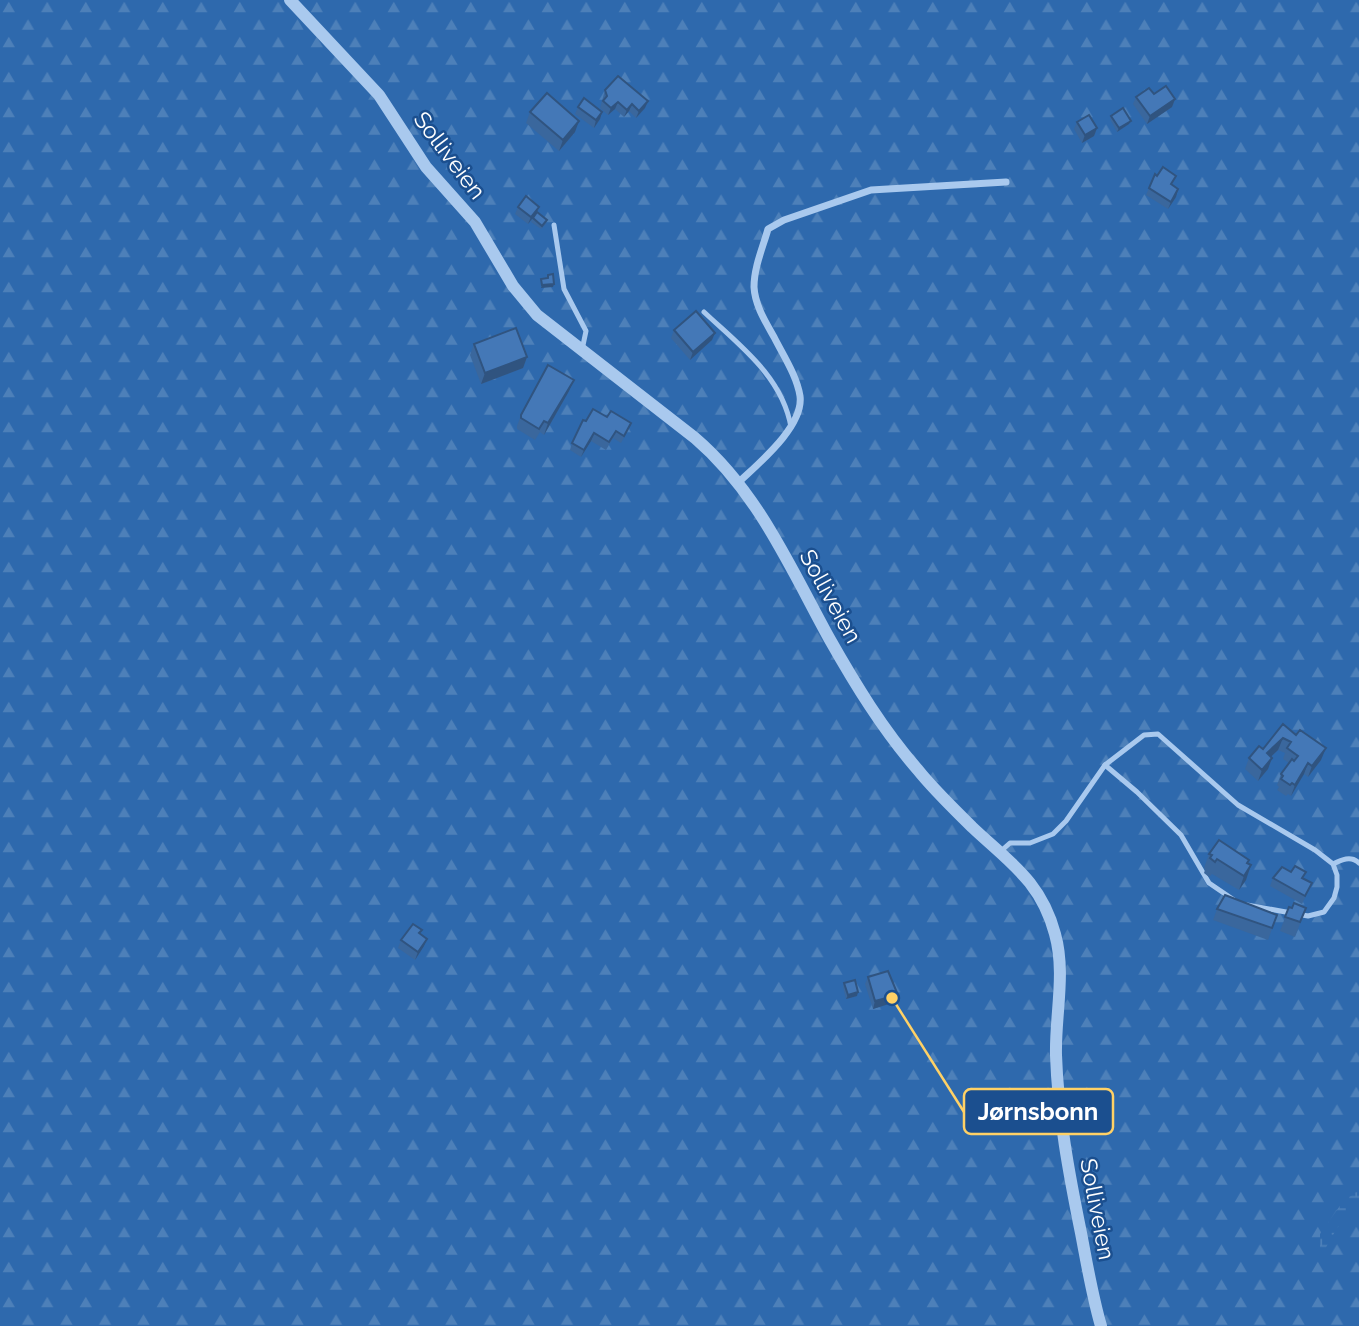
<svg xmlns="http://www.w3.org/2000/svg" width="1359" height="1326" viewBox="0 0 1359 1326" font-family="Raleway,sans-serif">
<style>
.forest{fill:url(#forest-firs)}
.wetland{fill:url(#wetland-marsh)}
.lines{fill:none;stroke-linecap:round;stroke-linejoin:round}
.service{stroke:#a9c9ee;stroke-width:5}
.minor{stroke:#a9c9ee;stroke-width:7}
.tertiary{stroke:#a9c9ee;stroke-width:12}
.wall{fill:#3a679d}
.shaded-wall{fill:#305480}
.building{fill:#4478b7;stroke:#305480;stroke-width:2}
.labels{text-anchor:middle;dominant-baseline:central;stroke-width:5;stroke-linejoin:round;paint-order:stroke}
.street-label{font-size:23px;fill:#fff;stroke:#1b4f8f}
.leader{fill:none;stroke:#ffd166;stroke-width:2.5}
.callout-dot{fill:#ffd166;stroke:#1b4f8f;stroke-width:2.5}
.callout{fill:#1b4f8f;stroke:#ffd166;stroke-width:2.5}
.callout-label{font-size:24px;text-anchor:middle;font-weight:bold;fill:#fff}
</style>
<defs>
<pattern id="forest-firs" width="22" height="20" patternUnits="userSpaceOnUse" patternTransform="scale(1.75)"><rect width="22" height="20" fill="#2e69ad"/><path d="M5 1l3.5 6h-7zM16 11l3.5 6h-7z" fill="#4d80b9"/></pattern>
<pattern id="wetland-marsh" width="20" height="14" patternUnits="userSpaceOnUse" patternTransform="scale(1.75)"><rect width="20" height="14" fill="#2e69ad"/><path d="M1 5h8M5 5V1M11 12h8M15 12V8" fill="none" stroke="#4d80b9"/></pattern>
</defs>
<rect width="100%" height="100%" fill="#1b4f8f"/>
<!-- forest -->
<rect class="forest" x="0" y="0" width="1359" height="1326"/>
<!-- wetland -->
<path class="wetland" d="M1359 1191V1206L1337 1228 1320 1258V1234L1344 1200Z"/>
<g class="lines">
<!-- service -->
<g class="service">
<path d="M554 225 564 289 586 331 582 350"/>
<path d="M704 312C739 345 782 376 791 427"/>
<path d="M1105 765 1137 792 1181 835 1209 883 1234 900"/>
<path d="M1001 851 1010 843H1030L1053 834 1066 821 1105 765 1144 735 1158 734 1238 805 1315 850 1333 864 1337 875V887L1334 898 1324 912 1308 916 1247 905"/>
<path d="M1333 864C1341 860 1351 855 1359 863"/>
</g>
<!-- minor -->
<path class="minor" d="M739 482C759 463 804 426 800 396 797 376 783 355 774 337 765 321 755 305 754 287 754 267 763 247 768 229L784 220 871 190 1006 182"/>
<!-- tertiary -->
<path class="tertiary" d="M290 0 379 95 426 167 475 222 513 286 537 315 695 438C758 492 790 567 829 638 855 684 883 730 918 770 934 790 954 809 972 827 1009 862 1041 881 1055 934 1066 973 1055 1015 1056 1055 1058 1115 1069 1174 1081 1233 1087 1264 1092 1295 1101 1326"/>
</g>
<!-- wall -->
<g class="wall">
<path d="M605 90 648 101 645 108 636 118 629 111 624 117 615 109 608 115 600 108Z"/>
<path d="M1154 94 1175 99 1172 107 1147 124 1133 104 1136 97Z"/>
<path d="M578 107 602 112 600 119 594 128 575 114Z"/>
<path d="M530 112 575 132 559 151 526 123Z"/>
<path d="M1111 116 1129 124 1117 132 1110 119Z"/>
<path d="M1077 122 1097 128 1094 136 1082 143 1074 129Z"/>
<path d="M1155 174 1157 176H1176L1172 185 1178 189 1176 197 1168 209 1146 195Z"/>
<path d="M518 207 537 213 547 220 546 224 541 229 531 222 532 219 528 224 515 214Z"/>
<path d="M674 330 712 340 690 360 671 338Z"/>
<path d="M474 344 527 357 523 368 481 384 470 355Z"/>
<path d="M569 391 544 435 540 432 535 440 517 429V426L521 415Z"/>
<path d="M607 417 631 423 628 430 621 443 613 438 606 450 591 441 581 457 570 450 572 443 586 421Z"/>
<path d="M1283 724 1321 760 1308 777 1304 774 1291 796 1288 794 1286 796 1277 790 1279 787 1277 785 1281 774 1289 763 1283 759 1285 753 1278 750 1271 757 1272 758 1268 769 1258 781 1245 769 1249 758 1263 749Z"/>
<path d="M1209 854 1248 863 1246 880 1239 890 1212 874 1209 877 1204 873 1205 870 1204 868Z"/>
<path d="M1273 878 1303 879 1312 883 1302 904 1270 886Z"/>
<path d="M1289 907 1292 908H1306L1295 937 1280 931Z"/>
<path d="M1217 909 1277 915 1268 940 1213 920Z"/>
<path d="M422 930 420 934 424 946 415 960 398 948 401 940Z"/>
<path d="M868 977 898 995 895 1002 873 1009 865 984Z"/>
<path d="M844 983 857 996 846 999 843 987Z"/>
</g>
<!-- shaded-wall -->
<g class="shaded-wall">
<path d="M1175 99 1172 107 1147 124 1150 116Z"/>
<path d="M648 101 645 108 636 118 639 111Z"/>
<path d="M618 102 615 109 608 115 611 108Z"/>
<path d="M632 104 629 111 624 117 627 110Z"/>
<path d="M602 112 600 119 594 128 596 120Z"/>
<path d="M579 121 575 132 559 151 563 140Z"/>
<path d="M1131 121 1129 124 1117 132 1119 128Z"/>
<path d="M1097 128 1094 136 1082 143 1085 135Z"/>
<path d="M1178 189 1176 197 1168 209 1171 202Z"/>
<path d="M539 207 536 214 528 224 531 217Z"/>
<path d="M554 284 553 287 541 288 542 285Z"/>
<path d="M715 333 712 340 690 360 693 352Z"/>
<path d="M527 357 523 368 481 384 485 373Z"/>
<path d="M574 380 569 391 544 435 548 423Z"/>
<path d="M594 433 591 441 581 457 584 450Z"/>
<path d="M1283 738 1278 750 1263 764 1267 753Z"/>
<path d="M1326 748 1321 760 1308 777 1312 766Z"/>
<path d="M1272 758 1268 769 1258 781 1262 770Z"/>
<path d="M1308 763 1304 774 1291 796 1295 785Z"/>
<path d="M1251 865 1246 880 1239 890 1244 876Z"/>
<path d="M427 939 424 946 415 960 418 952Z"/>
<path d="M858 992 857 996 846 999 848 995Z"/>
<path d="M898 995 895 1002 873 1009 875 1001Z"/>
</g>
<!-- building -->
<g class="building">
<path d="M618 76 648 101 639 111 632 104 627 110 618 102 611 108 603 101 607 96 605 90Z"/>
<path d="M1166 86 1175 99 1150 116 1136 97 1149 88 1154 94Z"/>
<path d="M547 93 579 121 563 140 530 112Z"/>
<path d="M584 98 602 112 596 120 578 107Z"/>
<path d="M1123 108 1131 121 1119 128 1111 116Z"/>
<path d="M1089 115 1097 128 1085 135 1077 122Z"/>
<path d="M1163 167 1176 176 1171 184 1178 189 1171 202 1149 188 1155 174 1157 176Z"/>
<path d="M526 196 539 207 531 217 518 207Z"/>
<path d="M537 212 547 220 542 226 533 218Z"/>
<path d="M553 274 554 284 542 285 541 279 548 278V275Z"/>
<path d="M696 311 715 333 693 352 674 330Z"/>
<path d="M516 328 527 357 485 373 474 344Z"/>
<path d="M548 365 574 380 548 423 544 421 539 429 521 418V415Z"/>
<path d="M593 409 607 417 611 411 631 423 624 436 616 431 609 442 594 433 584 450 572 443 583 420 586 421Z"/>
<path d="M1283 724 1296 735 1300 730 1326 748 1312 766 1308 763 1295 785 1292 783 1290 785 1281 779 1283 776 1281 774 1292 759 1294 761 1298 756 1287 748 1291 742 1283 738 1267 753 1272 758 1262 770 1249 758 1259 746 1263 749Z"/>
<path d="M1219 840 1249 860 1247 863 1251 865 1244 876 1217 859 1215 862 1210 858 1212 855 1209 854Z"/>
<path d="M1295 866 1306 872 1302 878 1312 883 1305 896 1273 878 1282 867 1291 872Z"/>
<path d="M1225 895 1277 915 1272 928 1217 909Z"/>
<path d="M1294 903 1306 908 1300 922 1285 917 1289 907 1292 908Z"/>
<path d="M413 924 422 930 419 933 427 939 418 952 401 940Z"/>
<path d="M888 971 898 995 875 1001 868 977Z"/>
<path d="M855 980 858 992 848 995 844 983Z"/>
</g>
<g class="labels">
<!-- street labels -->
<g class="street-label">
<text transform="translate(450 155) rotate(53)">Solliveien</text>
<text transform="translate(831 596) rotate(61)">Solliveien</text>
<text transform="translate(1098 1209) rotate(79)">Solliveien</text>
</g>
</g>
<!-- callouts -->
<path class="leader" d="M892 998L964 1112"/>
<circle class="callout-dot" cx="892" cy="998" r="7"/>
<rect class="callout" x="964" y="1089" width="149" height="45" rx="7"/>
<g class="callout-label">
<text x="1038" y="1120">Jørnsbonn</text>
</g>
</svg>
